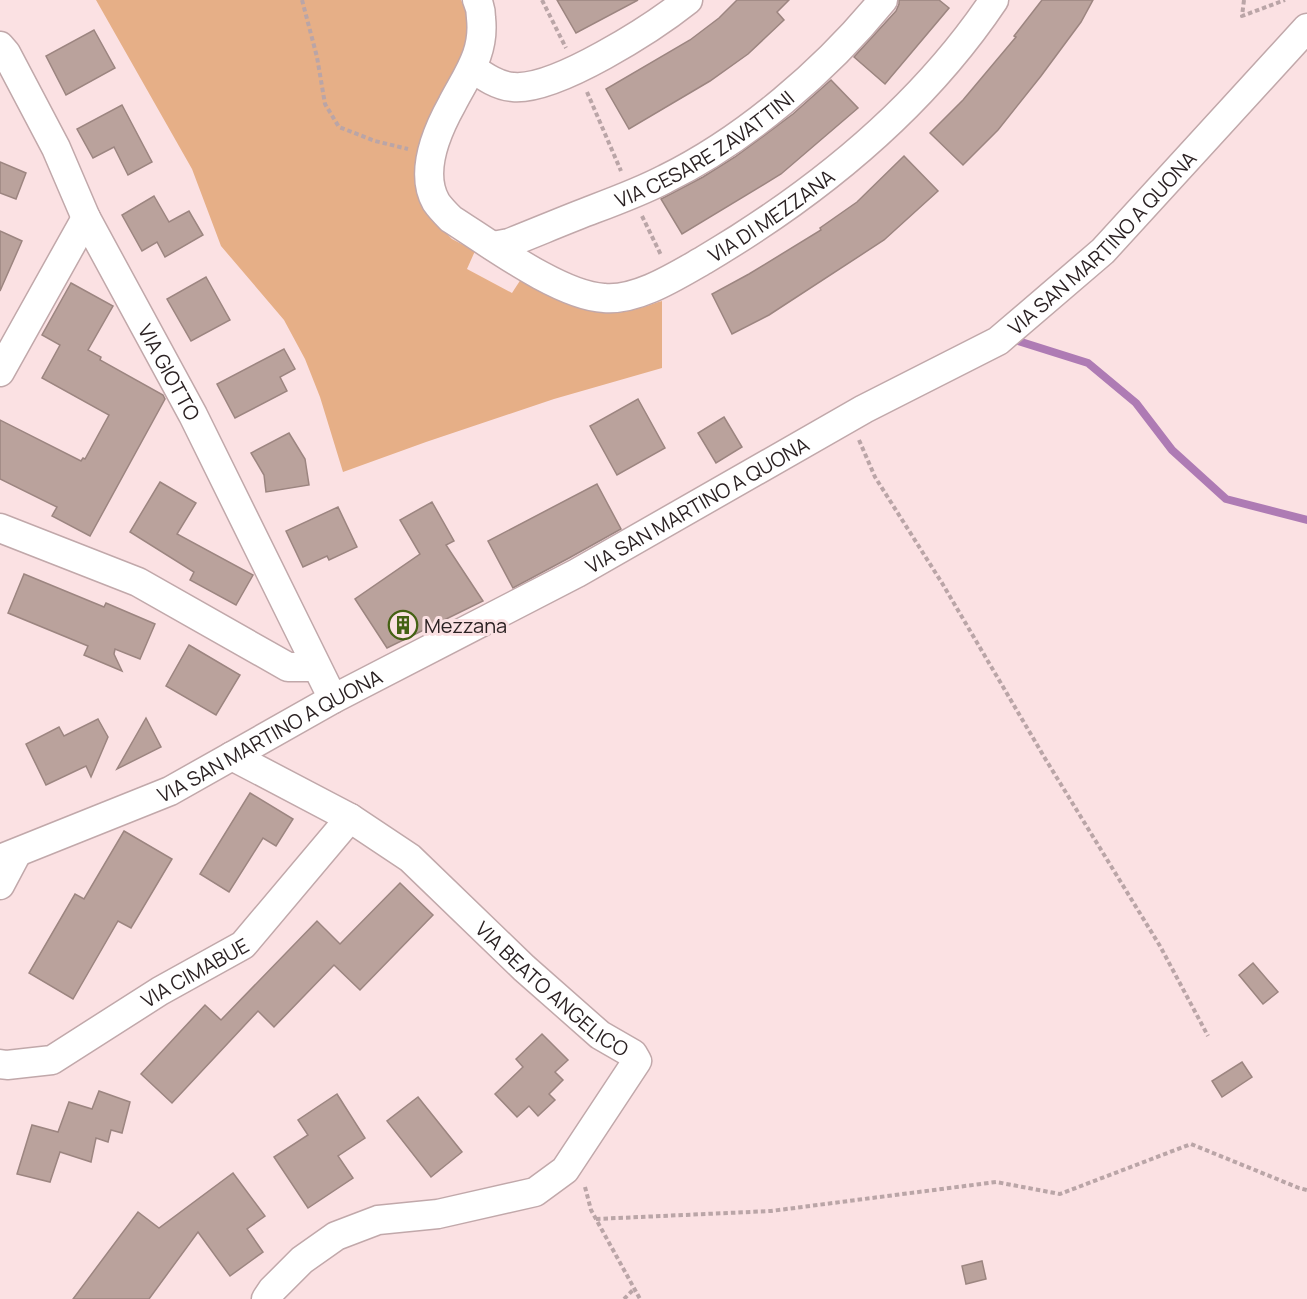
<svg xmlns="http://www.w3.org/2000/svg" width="1307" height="1299" viewBox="0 0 1307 1299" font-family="Manrope,sans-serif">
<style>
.green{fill:#e6af87}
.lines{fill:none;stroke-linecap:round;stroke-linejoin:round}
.stream{stroke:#ae7bb4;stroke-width:8}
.building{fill:#baa29c;stroke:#9c8580;stroke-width:1.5}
.minor-casing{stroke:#c1a8aa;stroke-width:31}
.path{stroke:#baa5a7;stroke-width:4;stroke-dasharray:4.5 3;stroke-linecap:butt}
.minor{stroke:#fff;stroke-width:28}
.labels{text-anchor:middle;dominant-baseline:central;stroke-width:6;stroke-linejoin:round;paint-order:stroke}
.street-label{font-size:20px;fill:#2b2223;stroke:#fbe1e3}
.poi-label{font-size:20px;fill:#2b2223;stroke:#fbe1e3;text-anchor:start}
</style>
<rect width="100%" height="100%" fill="#fbe1e3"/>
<!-- green -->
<path class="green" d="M96 0H461C468 13 470 25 470 40L421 138 416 163 439 226 452 239 475 251 467 269 512 293 523 276C546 289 581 313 608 313 626 314 645 306 662 301V368L554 399 426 442 343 472 320 397 305 359 284 320 221 246 192 169Z"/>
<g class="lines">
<!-- stream -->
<path class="stream" d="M1015 340 1088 363 1136 403 1172 450 1226 499 1307 520"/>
</g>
<!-- building -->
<g class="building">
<path d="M557 0H638L576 33Z"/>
<path d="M737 0H789L777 12 784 20 748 54 710 81 629 129 606 89 690 40 719 18Z"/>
<path d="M899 0H939L949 8 885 84 854 57 896 11 899 4Z"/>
<path d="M1042 0H1093L1081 22 1041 76 998 130 963 165 930 133 963 100 1016 37 1014 36Z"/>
<path d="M94 30 115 68 66 95 46 56Z"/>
<path d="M831 80 858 108 781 174 682 234 661 199 703 177 735 157 793 114Z"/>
<path d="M122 105 152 162 128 175 114 147 93 158 77 129Z"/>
<path d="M904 156 938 191 884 240 769 315 732 334 712 294 749 274 821 230 820 228 857 202Z"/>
<path d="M0 162 26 173 16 199 0 193Z"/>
<path d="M154 196 169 222 189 211 203 235 165 257 157 242 142 251 122 215Z"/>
<path d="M0 231 22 241 0 291Z"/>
<path d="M206 277 230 320 191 341 167 299Z"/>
<path d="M71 283 113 306 88 350 101 357 100 360 163 395 165 399 90 536 52 516 57 507 0 479V420L81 461 83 458 85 459 109 415 42 378 60 345 42 335Z"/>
<path d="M284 349 295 369 280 377 287 391 235 418 217 384Z"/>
<path d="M638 399 665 448 617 475 590 426Z"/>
<path d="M724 417 742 447 716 463 698 433Z"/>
<path d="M289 433 305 459 309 485 266 492 264 475 251 453Z"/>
<path d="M160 482 196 503 177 534 253 575 236 605 190 580 194 572 130 532Z"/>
<path d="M597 484 621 529 569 558 513 588 488 541Z"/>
<path d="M432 502 454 541 446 545 483 601 387 648 355 599 420 554 400 520Z"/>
<path d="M338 507 357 547 329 560 327 556 303 567 286 531Z"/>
<path d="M24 574 104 607 106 603 155 624 140 659 115 649 114 654 122 671 84 655 88 646 8 613Z"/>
<path d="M189 645 240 675 216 715 166 686Z"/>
<path d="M146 718 161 747 117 769Z"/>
<path d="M98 719 108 737 91 777 86 766 46 785 26 744 59 727 64 736Z"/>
<path d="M250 793 293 819 276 846 263 838 229 892 200 874Z"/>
<path d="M124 831 172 859 131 928 118 921 73 999 29 973 75 894 84 899Z"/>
<path d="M400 883 433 915 360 990 334 965 274 1027 258 1011 172 1103 141 1074 205 1005 221 1020 317 921 340 944Z"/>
<path d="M1253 963 1278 992 1263 1004 1239 975Z"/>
<path d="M542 1034 568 1060 555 1072 563 1080 549 1094 555 1100 538 1116 529 1106 517 1117 495 1094 523 1067 516 1059Z"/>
<path d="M1242 1062 1252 1077 1222 1097 1212 1081Z"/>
<path d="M99 1091 130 1102 122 1133 111 1130 108 1142 96 1138 91 1162 60 1152 50 1182 17 1174 32 1125 58 1132 69 1102 92 1109Z"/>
<path d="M337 1094 365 1138 338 1156 353 1178 308 1208 274 1157 308 1135 298 1120Z"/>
<path d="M418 1097 462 1152 431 1177 387 1121Z"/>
<path d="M233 1173 265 1216 247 1229 263 1252 230 1276 198 1232 149 1299H73L138 1212 159 1228Z"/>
<path d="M982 1261 986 1279 966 1284 962 1266Z"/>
</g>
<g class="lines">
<!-- minor casing -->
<g class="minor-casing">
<g id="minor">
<path id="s1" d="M477 0C480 6 481 12 481 18 485 53 467 75 452 104 437 131 419 172 436 202 440 208 446 214 451 219 489 243 560 296 604 298 637 301 676 276 704 260 817 193 921 109 994 0"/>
<path id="s2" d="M0 46 6 53 56 148 86 218 193 415 333 699"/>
<path d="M472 68C485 77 498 86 513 87 556 91 654 27 688 0"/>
<path id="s3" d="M493 246 509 243C537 232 565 220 594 209 618 200 642 191 665 179 746 139 826 70 883 0"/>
<path d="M0 372 86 218"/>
<path d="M0 528 138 582 288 667H316"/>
<path id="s4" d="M232 756 350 818 410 858 524 968 600 1035 633 1054 637 1061 565 1170 535 1192 438 1214 378 1220 336 1236 302 1260 272 1290 266 1299"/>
<path id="s5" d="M0 859 170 791 333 699 577 573 864 409 998 341 1103 251 1307 28"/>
<path d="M0 885 17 853"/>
<path id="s6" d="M0 1064 7 1065 52 1060 160 991 243 945 350 818"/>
</g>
</g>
<!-- path -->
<g class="path">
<path d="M302 0 317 57 325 104 339 127 375 141 408 149"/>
<path d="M542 0 566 48"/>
<path d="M1244 0 1242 16 1285 0"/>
<path d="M587 92 621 171"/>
<path d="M642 216 661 255"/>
<path d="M859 440 875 477 942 583 1046 760 1160 946 1208 1036"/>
<path d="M585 1187 591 1210 640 1299"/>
<path d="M596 1219 771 1211 996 1182 1060 1194 1191 1144 1299 1188 1307 1190"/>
<path d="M624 1299 634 1289"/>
</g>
<!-- minor -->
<use href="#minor" class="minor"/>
</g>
<!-- icons -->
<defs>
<g id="building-ring" transform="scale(1.5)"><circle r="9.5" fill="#fbe1e3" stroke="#446113" stroke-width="1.5"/><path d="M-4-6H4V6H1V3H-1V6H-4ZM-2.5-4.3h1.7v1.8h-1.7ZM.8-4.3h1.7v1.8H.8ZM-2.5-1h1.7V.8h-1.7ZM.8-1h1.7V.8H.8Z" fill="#446113"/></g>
</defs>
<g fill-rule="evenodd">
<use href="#building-ring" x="403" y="625"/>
</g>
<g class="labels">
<!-- street labels -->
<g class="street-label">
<text stroke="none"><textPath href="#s3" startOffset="234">VIA CESARE ZAVATTINI</textPath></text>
<text stroke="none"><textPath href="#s1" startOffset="600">VIA DI MEZZANA</textPath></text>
<text stroke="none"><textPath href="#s5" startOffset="1269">VIA SAN MARTINO A QUONA</textPath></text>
<text stroke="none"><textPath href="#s2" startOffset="368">VIA GIOTTO</textPath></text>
<text stroke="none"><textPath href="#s5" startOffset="783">VIA SAN MARTINO A QUONA</textPath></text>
<text stroke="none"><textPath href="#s5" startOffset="297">VIA SAN MARTINO A QUONA</textPath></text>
<text stroke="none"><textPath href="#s6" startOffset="220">VIA CIMABUE</textPath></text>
<text stroke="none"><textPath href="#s4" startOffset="399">VIA BEATO ANGELICO</textPath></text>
</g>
<!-- poi labels -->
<g class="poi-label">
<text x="424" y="625">Mezzana</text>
</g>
</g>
</svg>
